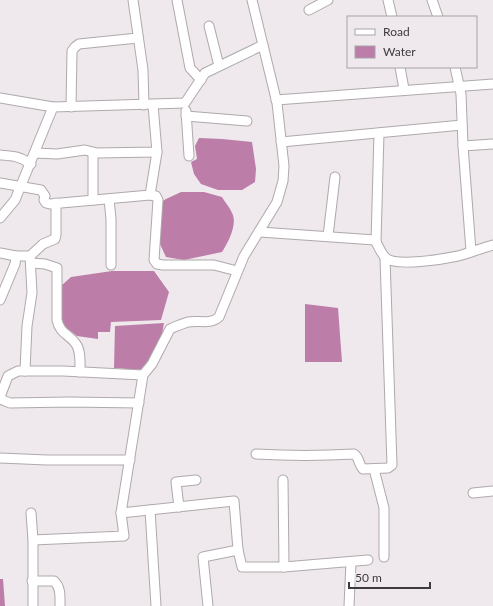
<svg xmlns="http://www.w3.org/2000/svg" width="493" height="606" viewBox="0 0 493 606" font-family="Lato,sans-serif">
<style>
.water{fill:#bc7da9}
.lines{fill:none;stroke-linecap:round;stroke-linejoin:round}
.minor-casing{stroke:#afa9ac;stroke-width:11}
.minor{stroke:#fff;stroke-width:9}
</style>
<rect width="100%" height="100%" fill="#efe8ec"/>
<!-- water -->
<g class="water">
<path d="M199 138 222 139 252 142 256 169 255 182 242 190H218L201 184 194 174 191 162 197 159 195 146Z"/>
<path d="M181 192H204L222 197C225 202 230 208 232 213 238 224 228 243 222 252L184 260 166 257 160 244 159 203 166 199Z"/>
<path d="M112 271H154L169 292 161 320 111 322 110 332H98V339L77 336 60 323 62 285 71 277Z"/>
<path d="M305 304 338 308 342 362H305Z"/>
<path d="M164 323C161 339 160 362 142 369 137 371 121 368 114 368L115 326Z"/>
<path d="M0 579H3L5 606H0Z"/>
</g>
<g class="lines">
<!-- minor casing -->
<g class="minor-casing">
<g id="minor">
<path d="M133 0 143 70 144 105"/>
<path d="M177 0 190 68 201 80"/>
<path d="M388 0 392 17"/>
<path d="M432 0 438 17"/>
<path d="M309 10 328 0"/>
<path d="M209 26 219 66"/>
<path d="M400 67 404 89"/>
<path d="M455 67 461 94 463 146 471 251"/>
<path d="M0 98 53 107"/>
<path d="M276 100 493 84"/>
<path d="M71 107 72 51 75 47 79 44 138 38"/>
<path d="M186 111 189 156"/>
<path d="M186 116 247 121"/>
<path d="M281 142 462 125"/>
<path d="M463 146 493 144"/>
<path d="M35 153 57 154 85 150 96 153 157 152 153 105"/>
<path d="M0 155C14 156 19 156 31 164"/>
<path d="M0 183 41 190 45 196 44 200 46 203 50 204 150 195 157 152"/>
<path d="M150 195 156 196 158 200 154 260 157 264 163 265H214L237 271"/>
<path d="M109 199 111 219V265"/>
<path d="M93 200V152"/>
<path d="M0 218 15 200 53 107 185 103 205 73 263 45"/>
<path d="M260 232 375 240C378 245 381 254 386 258 396 267 444 259 458 256 470 253 481 248 493 245"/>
<path d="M328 236 335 177"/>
<path d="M376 242 379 133"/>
<path d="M0 253 16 256H30L32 293 27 326 25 371"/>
<path d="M30 256 43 244 55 239 56 235V203"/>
<path d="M31 263 45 264 57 268V320C60 334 69 334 76 344 81 351 80 363 80 372"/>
<path d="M0 300 15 264 16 256"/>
<path d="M0 397 8 376 18 371H63L143 375"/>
<path d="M0 399 10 403 69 402 139 403"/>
<path d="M256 454C289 456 321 456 354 454 360 458 358 464 363 469L388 468 392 465 385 258"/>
<path d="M0 458 47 460H130"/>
<path d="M374 469 384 508V557"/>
<path d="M283 480 284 567"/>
<path d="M473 493 493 491"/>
<path d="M179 507 176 482 196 480"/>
<path d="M150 510 156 606"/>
<path d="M31 513 33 540V606"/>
<path d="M33 540 124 536 121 513"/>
<path d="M238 550 242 567H284L368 560"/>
<path d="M32 581H54C61 587 60 597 60 606"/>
<path d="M208 606 203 557 238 550 234 501 121 513 143 375 152 364 170 329C176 326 182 324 188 322 199 320 210 325 219 317L244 256 277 202 283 181 284 166 277 103 252 0"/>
<path d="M349 606 351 562"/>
</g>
</g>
<!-- minor -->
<use href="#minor" class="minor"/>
</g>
<!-- legend -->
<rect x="347" y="16" width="130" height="52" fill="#efe8ec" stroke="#a8a3a6"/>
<rect x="355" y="29" width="20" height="6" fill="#ffffff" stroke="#a8a3a6"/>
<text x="383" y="36" font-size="12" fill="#3d3b3c">Road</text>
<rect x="355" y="46" width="20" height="12" fill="#bc7da9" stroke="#a8a3a6"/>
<text x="383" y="56" font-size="12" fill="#3d3b3c">Water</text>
<!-- scale -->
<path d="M349 582v6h81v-6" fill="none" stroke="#3d3b3c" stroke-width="2"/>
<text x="355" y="582" font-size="12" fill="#3d3b3c" stroke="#efe8ec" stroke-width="3" paint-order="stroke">50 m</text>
</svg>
